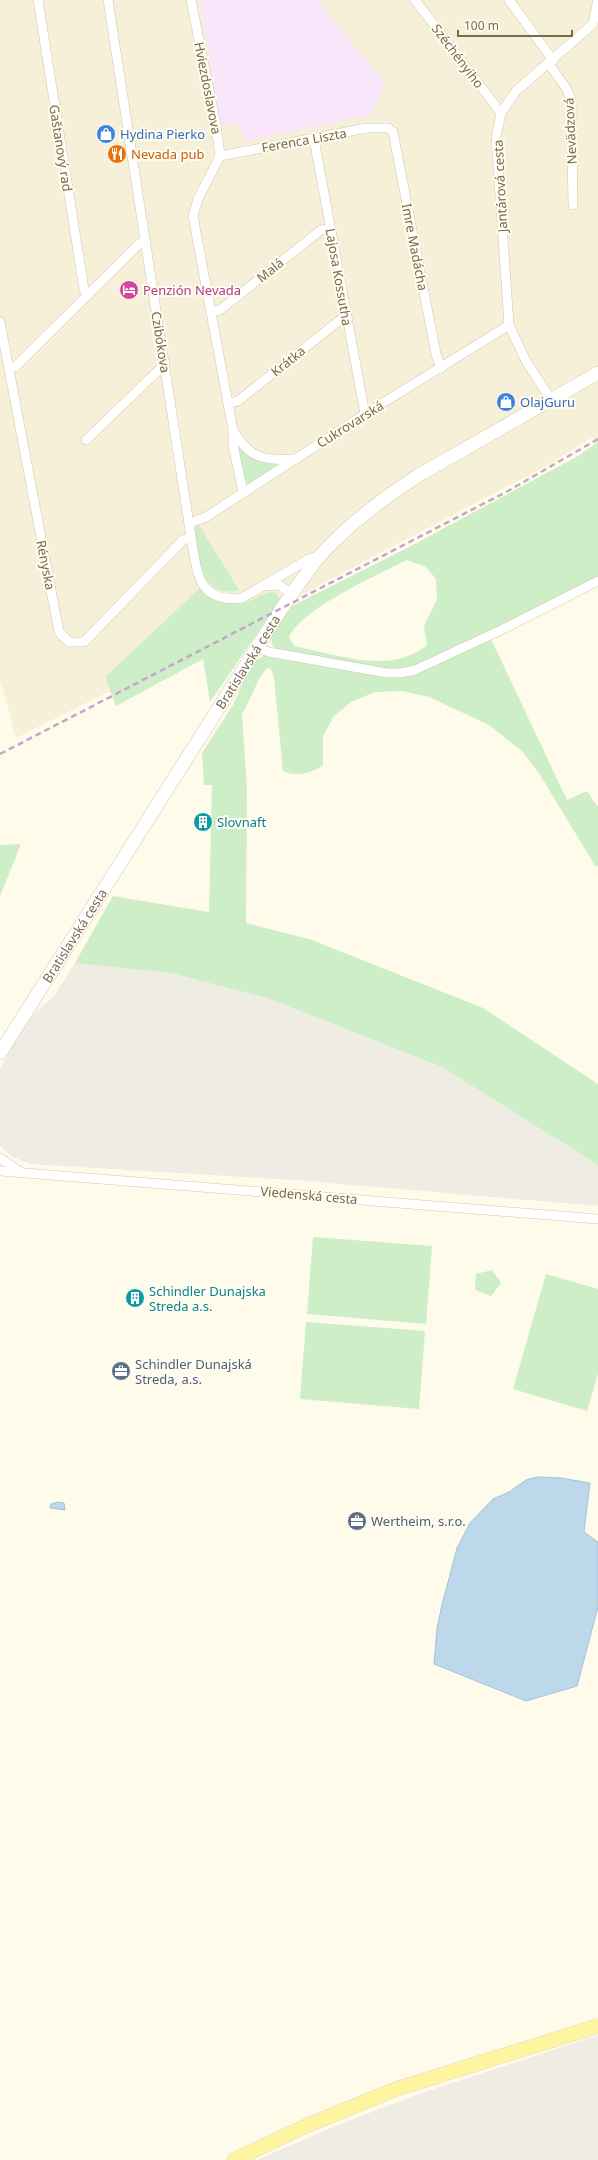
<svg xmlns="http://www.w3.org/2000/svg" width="598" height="2160" viewBox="0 0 598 2160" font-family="'Noto Sans',sans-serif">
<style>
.residential{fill:#f6f0d8}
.industrial{fill:#efece3}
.education{fill:#f9e6fb}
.green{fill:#cdeec7;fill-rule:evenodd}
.water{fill:#bcd8ea;stroke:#a2c4dc}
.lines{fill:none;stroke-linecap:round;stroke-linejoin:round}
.street-casing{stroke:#d2c7ae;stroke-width:10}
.secondary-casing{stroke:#d6c8ac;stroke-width:14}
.primary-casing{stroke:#ddd8d0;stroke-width:15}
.street{stroke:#fff;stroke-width:9}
.secondary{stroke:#fff;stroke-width:13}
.primary{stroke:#fff4a0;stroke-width:14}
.rail{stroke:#c3a6ca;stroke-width:2.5;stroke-dasharray:6 4;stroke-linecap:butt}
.labels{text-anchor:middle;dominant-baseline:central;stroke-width:4;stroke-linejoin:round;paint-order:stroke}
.street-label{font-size:13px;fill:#7c694a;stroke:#fffdf2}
.shop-label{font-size:13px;fill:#366cbe;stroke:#fffdf2;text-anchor:start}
.food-label{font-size:13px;fill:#c56008;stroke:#fffdf2;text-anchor:start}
.hotel-label{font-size:13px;fill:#b23c85;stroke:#fffdf2;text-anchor:start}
.culture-label{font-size:13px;fill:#0d838f;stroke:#fffdf2;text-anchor:start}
.service-label{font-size:13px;fill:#4e5e75;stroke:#fffdf2;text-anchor:start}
</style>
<rect width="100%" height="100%" fill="#fefbea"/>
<!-- residential -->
<path class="residential" d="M0 0H598V448L591 438 552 463 268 612 16 738 0 679Z"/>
<!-- industrial -->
<g class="industrial">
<path d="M75 963 171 973 267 998 442 1067 596 1164 598 1165V1206L295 1180 30 1164 13 1157 0 1146V1068L27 1020 54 996Z"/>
<path d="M598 2035V2160H257L333 2127 416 2095Z"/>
</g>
<!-- education -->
<path class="education" d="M200 0H318L385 84 371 115 245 141 243 132 238 133 236 122 220 125Z"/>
<!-- green -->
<g class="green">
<path d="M598 442V578L427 662 407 668 386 669 277 650 272 644 271 636 288 608 411 546 578 456ZM407 560 426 567 436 579 437 599 424 626 427 645C390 676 336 654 294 646L289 637C304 607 376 576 407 560Z"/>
<path d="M238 446 239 447 286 464 250 485 243 478Z"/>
<path d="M199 525 239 590C200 600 199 558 195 530L196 527Z"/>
<path d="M200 588C211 600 230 607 246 602 257 599 263 592 275 592L280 600 210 702 203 659 116 706 105 677Z"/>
<path d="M491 639 567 800 587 791 598 807V865L596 867 540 775 523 752 489 725 429 697 402 691 375 692 351 702 334 716 323 736V765C314 773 294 777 283 771L274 678 271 669 267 668 260 677 242 715 247 788 246 923 312 940 483 1008 598 1084V1165L442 1067 267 998 171 973 75 963 113 896 209 912 212 785H204L202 753 233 705 243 683 255 662 265 655 401 677 419 673Z"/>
<path d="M21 844 0 896V845Z"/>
<path d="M313 1237 432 1246 426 1324 307 1314Z"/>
<path d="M492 1270 501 1283 491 1296 475 1290 476 1274Z"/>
<path d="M546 1274 598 1289V1374L587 1411 513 1389Z"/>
<path d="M306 1322 425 1331 419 1409 300 1399Z"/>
</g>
<!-- water -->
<g class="water">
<path d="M537 1477 561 1478 590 1483 584 1532 598 1542V1607L577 1686 526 1701 434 1664 437 1628 442 1605 457 1548 470 1523 493 1499 509 1492 526 1480Z"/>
<path d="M58 1502 64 1503 65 1510 50 1508 51 1504Z"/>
</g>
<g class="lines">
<!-- street casing -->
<g class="street-casing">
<g id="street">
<path d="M38 0 84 289 88 295"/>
<path d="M108 0 191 537C197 571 197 604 242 598L309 559 321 555"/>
<path d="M191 0 216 125 220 156 198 199 193 216 233 430C249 459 265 461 296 459"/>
<path d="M415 0 501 113"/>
<path d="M509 0 553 60"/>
<path d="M549 64 566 88 571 99 573 205"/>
<path d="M314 139 365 414"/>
<path d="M220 156 367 128H388L393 132 436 354 441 368"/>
<path d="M211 312 220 310 321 230 330 229"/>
<path d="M0 322 59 632 69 642H84L183 540 191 537"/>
<path d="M9 367H15L140 243 146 242"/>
<path d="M552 401 526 361 509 325 496 137 501 113 516 91 593 24 598 0"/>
<path d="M229 403 238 401 340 320 346 318"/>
<path d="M233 431V445L243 492"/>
<path d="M86 440 165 364"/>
<path d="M190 523 206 517 365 414 509 325"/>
<path d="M266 586 278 585 292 593"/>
<path d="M257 648 269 652 387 673H400L415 670 501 630 598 581"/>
<path d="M0 1158 19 1171"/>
<path d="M0 1171 598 1219"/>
</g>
</g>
<!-- secondary casing -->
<g class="secondary-casing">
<g id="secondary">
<path id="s1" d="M0 1053 282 608C297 587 311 564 330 545 357 518 388 495 419 475L598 373"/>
</g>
</g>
<!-- primary casing -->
<g class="primary-casing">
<path id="primary" d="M234 2160 306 2126 396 2089 598 2026"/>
</g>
<!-- street -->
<use href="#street" class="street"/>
<!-- secondary -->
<use href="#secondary" class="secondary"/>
<!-- primary -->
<use href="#primary" class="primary"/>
<!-- rail -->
<path class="rail" d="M0 754 508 491 598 439"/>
</g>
<!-- icons -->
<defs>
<g id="shop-disc" transform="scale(1)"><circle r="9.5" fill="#3f7fe0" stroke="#fffdf2"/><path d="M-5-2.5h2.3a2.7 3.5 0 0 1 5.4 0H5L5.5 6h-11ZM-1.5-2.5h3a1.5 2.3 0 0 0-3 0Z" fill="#fff"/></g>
<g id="restaurant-disc" transform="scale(1)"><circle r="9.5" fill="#e8710a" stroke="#fffdf2"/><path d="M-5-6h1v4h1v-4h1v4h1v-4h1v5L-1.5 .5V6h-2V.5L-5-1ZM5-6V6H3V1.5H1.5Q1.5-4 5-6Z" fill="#fff"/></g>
<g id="hotel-disc" transform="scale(1)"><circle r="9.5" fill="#d1479c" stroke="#fffdf2"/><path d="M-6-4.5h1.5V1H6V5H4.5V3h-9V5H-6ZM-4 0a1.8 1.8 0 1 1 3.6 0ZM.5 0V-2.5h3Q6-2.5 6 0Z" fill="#fff"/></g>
<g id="building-disc" transform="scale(1)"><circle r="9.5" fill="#0f9aa8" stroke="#fffdf2"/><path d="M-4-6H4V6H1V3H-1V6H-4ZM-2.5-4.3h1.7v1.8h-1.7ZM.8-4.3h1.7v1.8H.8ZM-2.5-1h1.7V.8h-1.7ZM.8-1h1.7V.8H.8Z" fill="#fff"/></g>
<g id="office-disc" transform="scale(1)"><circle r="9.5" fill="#5c6f8a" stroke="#fffdf2"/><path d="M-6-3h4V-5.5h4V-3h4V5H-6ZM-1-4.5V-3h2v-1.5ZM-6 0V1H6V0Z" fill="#fff"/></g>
</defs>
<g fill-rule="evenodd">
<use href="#shop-disc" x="106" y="134"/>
<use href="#restaurant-disc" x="117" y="154"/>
<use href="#hotel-disc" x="129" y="290"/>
<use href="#shop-disc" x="506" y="402"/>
<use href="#building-disc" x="203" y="822"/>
<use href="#building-disc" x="135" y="1298"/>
<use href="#office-disc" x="121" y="1371"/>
<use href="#office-disc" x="357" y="1521"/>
</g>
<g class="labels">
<!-- street labels -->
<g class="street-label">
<text transform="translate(458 56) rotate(53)">Széchényiho</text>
<text transform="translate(208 88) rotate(79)">Hviezdoslavova</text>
<text transform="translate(570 131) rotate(-93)">Nevädzová</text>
<text transform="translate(304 140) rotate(-10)">Ferenca Liszta</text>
<text transform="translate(61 148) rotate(81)">Gaštanový rad</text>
<text transform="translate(500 186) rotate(-93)">Jantárová cesta</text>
<text transform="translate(415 247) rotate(79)">Imre Madácha</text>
<text transform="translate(270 270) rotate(-39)">Malá</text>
<text transform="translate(339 277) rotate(80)">Lajosa Kossutha</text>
<text transform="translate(161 342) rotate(81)">Czibókova</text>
<text transform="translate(288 361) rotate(-39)">Krátka</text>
<text transform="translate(350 424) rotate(-32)">Cukrovarská</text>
<text transform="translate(46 565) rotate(79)">Rényska</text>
<text stroke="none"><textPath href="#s1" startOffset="463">Bratislavská cesta</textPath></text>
<text stroke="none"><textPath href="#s1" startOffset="139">Bratislavská cesta</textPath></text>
<text transform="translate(309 1195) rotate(5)">Viedenská cesta</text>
</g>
<!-- shop labels -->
<g class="shop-label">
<text x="120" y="134">Hydina Pierko</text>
<text x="520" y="402">OlajGuru</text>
</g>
<!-- food labels -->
<g class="food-label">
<text x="131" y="154">Nevada pub</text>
</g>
<!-- hotel labels -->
<g class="hotel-label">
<text x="143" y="290">Penzión Nevada</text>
</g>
<!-- culture labels -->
<g class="culture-label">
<text x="217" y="822">Slovnaft</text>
<text x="149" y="1291">Schindler Dunajska<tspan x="149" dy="15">Streda a.s.</tspan></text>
</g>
<!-- service labels -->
<g class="service-label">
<text x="135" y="1364">Schindler Dunajská<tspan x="135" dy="15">Streda, a.s.</tspan></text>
<text x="371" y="1521">Wertheim, s.r.o.</text>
</g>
</g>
<!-- scale -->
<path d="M458 30v6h114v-6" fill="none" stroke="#7c694a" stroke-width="2"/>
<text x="464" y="30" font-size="12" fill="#7c694a" stroke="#fffdf2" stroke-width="3" paint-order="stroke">100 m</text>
</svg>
